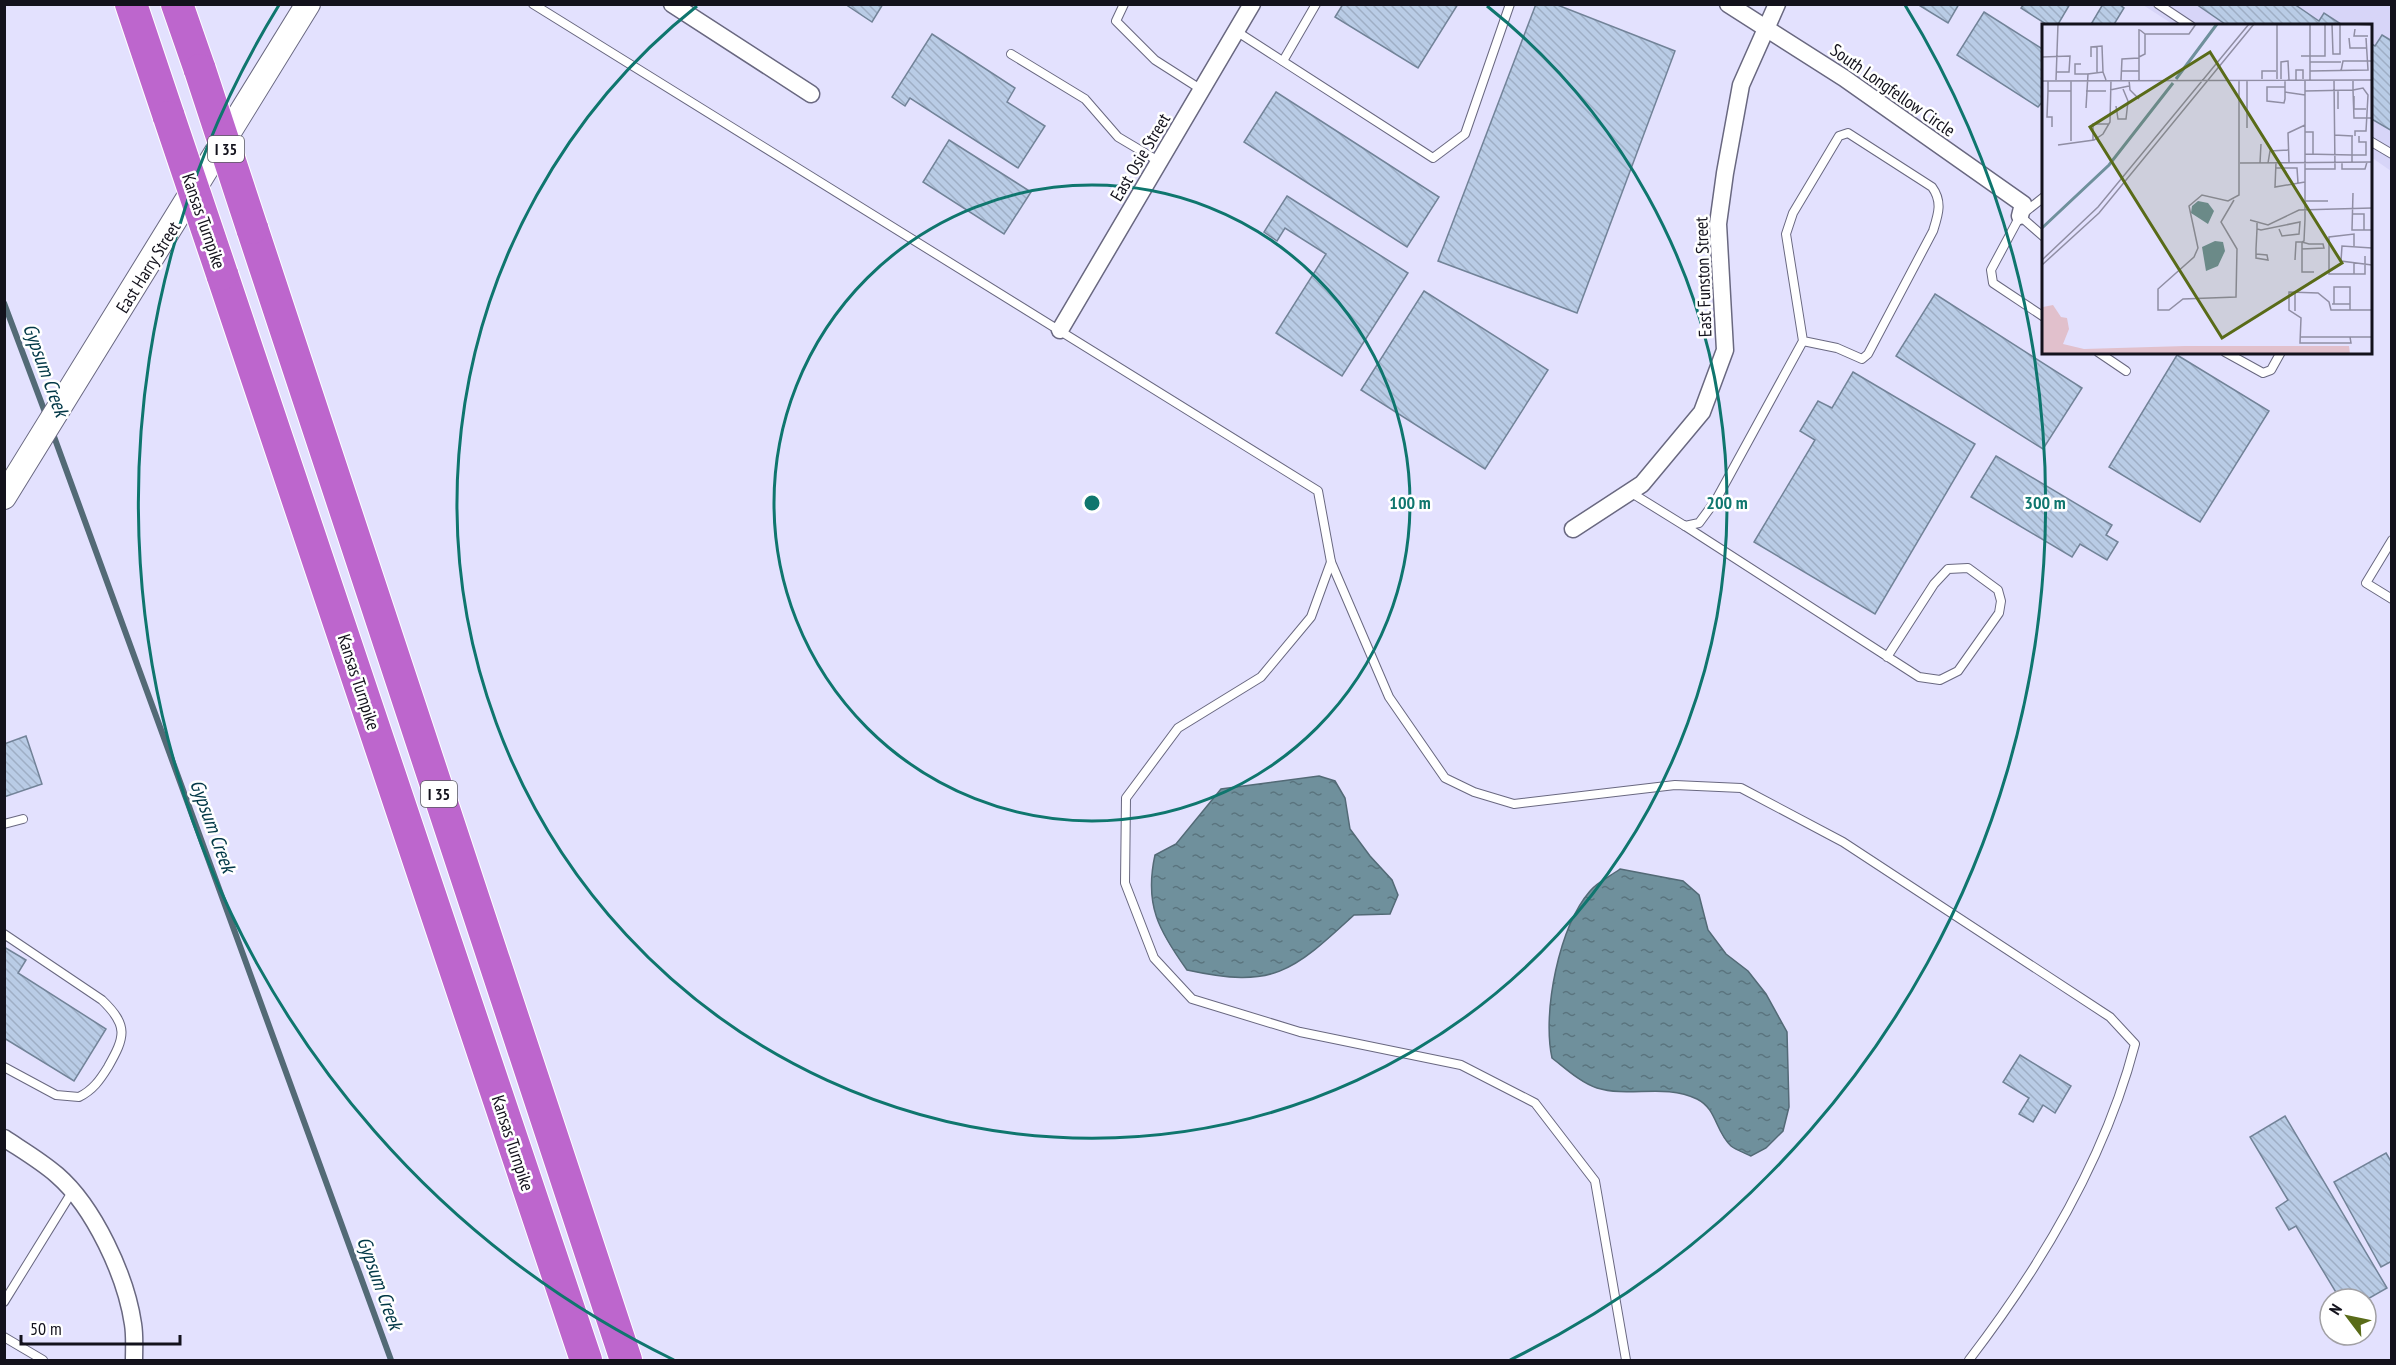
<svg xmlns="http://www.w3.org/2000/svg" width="2396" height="1365" viewBox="0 0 2396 1365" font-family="'PT Sans Narrow',sans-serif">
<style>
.built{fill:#d7d5f8}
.water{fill:url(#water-ripples);stroke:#536a76;stroke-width:1.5}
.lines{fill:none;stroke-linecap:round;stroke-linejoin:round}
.stream{stroke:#536a76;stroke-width:6}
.building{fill:url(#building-back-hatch);stroke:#728398;stroke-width:1.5}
.lane-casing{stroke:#696880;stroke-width:10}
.street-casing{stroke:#696880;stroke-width:19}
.secondary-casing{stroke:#696880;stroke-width:26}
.highway-casing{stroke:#fff;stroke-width:34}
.lane{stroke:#fff;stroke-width:8}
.street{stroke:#fff;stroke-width:16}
.secondary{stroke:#fff;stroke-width:24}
.highway{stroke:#bd66cd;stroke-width:32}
.highway-bridge-casing{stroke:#fff;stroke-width:34;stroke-linecap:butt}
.highway-bridge{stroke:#bd66cd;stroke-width:32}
.ring{fill:none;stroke:#0f766e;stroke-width:3}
.labels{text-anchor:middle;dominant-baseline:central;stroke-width:5;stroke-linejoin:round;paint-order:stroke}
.shield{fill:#fff;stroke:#5a5960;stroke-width:1.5}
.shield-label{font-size:16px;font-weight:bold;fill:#13121c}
.street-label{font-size:18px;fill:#13121c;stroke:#fff}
.water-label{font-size:20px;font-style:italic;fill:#023847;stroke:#fff}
.inset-river{fill:none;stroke:#6f909c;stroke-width:3}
.inset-road{fill:none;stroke:#908ea4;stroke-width:1.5}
.view{fill:#596b18;fill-opacity:0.15;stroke:#596b18;stroke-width:3}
.inset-edge{fill:none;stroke:#13121c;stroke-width:3}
.centre{fill:#0f766e;stroke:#fff;stroke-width:3}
.ring-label{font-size:18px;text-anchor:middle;font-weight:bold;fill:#0f766e;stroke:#fff;stroke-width:5;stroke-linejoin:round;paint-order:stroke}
</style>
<defs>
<pattern id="water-ripples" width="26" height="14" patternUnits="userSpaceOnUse" patternTransform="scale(1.5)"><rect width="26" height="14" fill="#6f909c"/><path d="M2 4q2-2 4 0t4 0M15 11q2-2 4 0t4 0" fill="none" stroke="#5a747e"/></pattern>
<pattern id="building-back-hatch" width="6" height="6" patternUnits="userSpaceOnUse" patternTransform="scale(1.5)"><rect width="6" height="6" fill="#b9cce6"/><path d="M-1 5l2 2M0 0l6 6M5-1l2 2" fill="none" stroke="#9eaec5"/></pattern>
</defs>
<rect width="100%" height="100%" fill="#e3e1fe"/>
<!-- built -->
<path class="built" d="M2143 5H2391V171L2371 157 2370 26 2174 25Z"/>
<!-- water -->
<g class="water">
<path d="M1319 776 1335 781 1345 798 1350 829 1370 856 1392 880 1398 895 1390 914 1354 915C1292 972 1274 989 1187 970 1159 931 1144 905 1155 855L1176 844 1221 789Z"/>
<path d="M1620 869 1683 881 1699 895 1708 930 1726 954 1748 971 1766 994 1787 1032 1789 1107 1783 1131 1766 1148 1751 1156C1745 1153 1736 1150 1731 1146 1715 1131 1717 1109 1697 1099 1664 1083 1630 1098 1597 1088 1581 1083 1565 1068 1552 1058 1542 1012 1559 927 1590 891 1597 882 1611 876 1620 869Z"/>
</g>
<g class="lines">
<!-- stream -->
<g class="stream">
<path d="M4 303 46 415"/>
<path d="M52 431 391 1360"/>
</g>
</g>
<!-- building -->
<g class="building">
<path d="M845 4H883L872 22Z"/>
<path d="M1343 4H1458L1418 68 1335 17Z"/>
<path d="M1536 4H1555L1675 51 1577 313 1438 261Z"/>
<path d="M1917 4H1959L1948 23Z"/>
<path d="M2024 4H2070L2057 26H2049L2021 8Z"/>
<path d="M2103 4H2119L2124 8 2113 26H2090Z"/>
<path d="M2196 4H2294L2319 21 2324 13 2344 26H2228Z"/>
<path d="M1984 12 2044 50V100L2038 107 1957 55Z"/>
<path d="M932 34 1015 88 1007 102 1045 126 1018 168 910 98 905 106 892 97Z"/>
<path d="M2382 35 2392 41V131L2370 118V43L2375 46Z"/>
<path d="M1276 92 1439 197 1407 247 1244 142Z"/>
<path d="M949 140 1031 192 1004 234 923 182Z"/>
<path d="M1287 196 1408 273 1342 376 1276 333 1326 254 1285 228 1277 241 1264 232Z"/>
<path d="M1424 291 1548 370 1485 469 1361 390Z"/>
<path d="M1935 294 2082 388 2043 449 1896 356Z"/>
<path d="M2177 355 2269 411 2200 522 2109 467Z"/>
<path d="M1853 372 1975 444 1875 614 1754 542 1815 440 1800 431 1818 401 1832 408Z"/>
<path d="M1996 456 2112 525 2106 535 2118 542 2107 560 2080 544 2072 557 1971 497Z"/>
<path d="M26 736 42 784 4 797V744Z"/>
<path d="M4 947 26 960 18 973 106 1029 74 1081 4 1038Z"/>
<path d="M2020 1055 2071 1086 2055 1113 2043 1105 2033 1122 2019 1114 2029 1098 2003 1082Z"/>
<path d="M2285 1116 2387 1288 2366 1300 2340 1299 2296 1226 2289 1230 2276 1208 2288 1200 2250 1137Z"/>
<path d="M2386 1153 2392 1163V1261L2381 1267 2334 1182Z"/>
</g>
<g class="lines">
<!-- lane casing -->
<g class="lane-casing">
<g id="lane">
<path d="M533 4 1318 491 1331 562 1389 697 1445 778 1474 792 1514 804 1675 785 1741 788 1843 842 2110 1017 2135 1044C2105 1160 2041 1266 1969 1360"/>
<path d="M1124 4 1116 21 1155 60 1202 90"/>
<path d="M2158 4 2191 26"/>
<path d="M1236 31 1433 158 1465 134 1510 4"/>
<path d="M1011 54 1085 99 1118 137 1160 162"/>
<path d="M1283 61 1316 4"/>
<path d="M2370 141 2392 154"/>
<path d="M2044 197 2020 216 1991 270 1993 283 2044 317"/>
<path d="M2020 216 2044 237"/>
<path d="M2098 352 2126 371"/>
<path d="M2225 352 2263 373 2271 370 2281 352"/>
<path d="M1630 492 1685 526 1699 523 1716 500 1803 341 1786 234 1793 213 1839 136 1848 133 1932 187C1943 202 1938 215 1933 231L1868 354 1862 359 1837 348 1803 341"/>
<path d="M1685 526 1919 677 1940 680 1958 671 1999 613 2001 601 1998 590 1968 568 1948 569 1934 584 1887 657"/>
<path d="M2392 540 2366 583 2392 599"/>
<path d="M1331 562 1311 617 1261 677 1178 728 1126 798 1125 883 1154 958 1192 999 1300 1032 1461 1065 1535 1103 1595 1181 1626 1360"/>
<path d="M4 824 23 819"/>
<path d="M4 934 102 1000C129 1026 125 1037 108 1067 100 1080 93 1090 79 1097L56 1095 4 1067"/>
<path d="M4 1302 72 1192"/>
<path d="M4 1337 43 1360"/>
</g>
</g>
<!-- street casing -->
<g class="street-casing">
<g id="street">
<path d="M672 4 811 94"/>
<path d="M1728 4 1844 78 2023 204 2020 216"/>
<path d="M1060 330 1252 4"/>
<path d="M1573 529 1642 484 1702 412 1725 350 1718 224 1725 173 1741 85 1777 4"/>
<path d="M4 1138C22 1150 41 1161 57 1175 94 1207 126 1276 133 1324 135 1336 134 1349 134 1360"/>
</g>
</g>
<!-- secondary casing -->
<g class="secondary-casing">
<path id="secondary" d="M4 497 308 4"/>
</g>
<!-- highway casing -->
<g class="highway-casing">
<g id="highway">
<path d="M131 4 169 117"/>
<path d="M177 4 200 70"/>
<path d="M252 228 626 1360"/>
<path d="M222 274 586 1360"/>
</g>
</g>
<!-- lane -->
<use href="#lane" class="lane"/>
<!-- street -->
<use href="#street" class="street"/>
<!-- secondary -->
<use href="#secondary" class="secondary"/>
<!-- highway -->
<use href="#highway" class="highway"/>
<!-- highway-bridge casing -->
<g class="highway-bridge-casing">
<g id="highway-bridge">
<path d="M200 70 252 228"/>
<path d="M169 117 222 274"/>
</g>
</g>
<!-- highway-bridge -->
<use href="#highway-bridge" class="highway-bridge"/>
</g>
<!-- distance rings -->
<g class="ring">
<circle cx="1092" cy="503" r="318"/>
<path d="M1487 6A635 635 0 1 1 697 6"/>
<path d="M674 1360A953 953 0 0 1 279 5M1905 5A953 953 0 0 1 1510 1360"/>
</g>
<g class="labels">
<!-- shield labels -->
<g class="shield">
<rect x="208" y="136" width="36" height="26" rx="4.5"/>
<rect x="421" y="781" width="36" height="26" rx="4.5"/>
</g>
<g class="shield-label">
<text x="226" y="149">I 35</text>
<text x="439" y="794">I 35</text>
</g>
<!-- street labels -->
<g class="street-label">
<text transform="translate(1893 90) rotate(35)">South Longfellow Circle</text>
<text transform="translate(1140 157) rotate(-59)">East Osie Street</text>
<text transform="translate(204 221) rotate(71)">Kansas Turnpike</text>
<text transform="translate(148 267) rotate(-58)">East Harry Street</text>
<text transform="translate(1703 277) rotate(-92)">East Funston Street</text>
<text transform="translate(359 682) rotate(72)">Kansas Turnpike</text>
<text transform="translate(513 1143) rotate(72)">Kansas Turnpike</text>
</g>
<!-- water labels -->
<g class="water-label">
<text transform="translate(46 370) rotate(70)">Gypsum Creek</text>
<text transform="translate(213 826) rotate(70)">Gypsum Creek</text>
<text transform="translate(380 1283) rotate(70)">Gypsum Creek</text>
</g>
</g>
<!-- overview -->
<g transform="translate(2042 24)">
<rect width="330" height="330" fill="#e3e1fe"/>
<path d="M0 267 1 283 11 281 19 293 25 294 27 305 21 320 42 325 143 322V330H0Z" fill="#e1c0cc"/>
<path d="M143 322H307L308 330H143Z" fill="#e1c0cc"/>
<path d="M156 177 166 179 172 187 166 200 149 189 150 182ZM173 217 181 218 183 227 176 242 164 247 160 223Z" fill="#6f909c"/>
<path class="inset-river" d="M134 55 175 0M0 204 67 141 131 59"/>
<path class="inset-road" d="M290 0 291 30H298V0M311 0 330 1M97 5V56M313 5 312 12H326M103 10H147L154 0M307 14 308 24H324M55 23V48M259 32H283V0M0 33 28 32 27 48H14M49 33V23L60 22 61 48M97 33 103 30V10L98 6M268 38H299M39 40H33V50H46M79 47H97M268 47 326 46 324 14M299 47 301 37H330M220 55V47H234M235 55V0M239 55V38L246 37 247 56M14 56 16 0M79 56 80 35 97 34M87 56 88 66 97 75M254 56V46H261V55M268 56V0M311 56V66L321 64 326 71 324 107H313V112M0 57 330 56M6 57V67H29V57M243 57V75L242 79 225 77V63H243M68 66 87 62M6 67 5 93H10V103M44 67H64M263 67 311 66 312 94H330M243 68 263 71M312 72V85H324M74 82 76 95H84L86 77 81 65M44 84 46 50 61 48 64 56M296 85V66M205 104V57M263 108H271V130M292 111 311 112M29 117V67M51 117V100H67M16 121 52 116 61 110 68 98 69 56M263 130 310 131V112M234 138 233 163 263 158M247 138 246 109 263 101M310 138V131H324V118H317V112M198 139 330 138M218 139 219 120M226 139 228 127 246 126M300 139V145H323L325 138M233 144H255L256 159M263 145H293L292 56M311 169 310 206H330M192 176 179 198 195 225 194 273 141 275 127 286H116V265L152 233 156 224 147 182 160 171 186 177 197 171V56M263 177H286M310 190H322V206M208 196 226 201 257 186 330 184M215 199V205L219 206 258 198 257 210 240 212 237 205M312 222V210L287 213V250H312M330 224 300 222 299 237 330 241M260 225V248H272M214 230 225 231 226 236 214 234V225L215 205M0 236 56 183 207 0M253 236 254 218H260L267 220H281L282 224 260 225V218L262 217 263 195V56M312 239V250H323V232M0 241 57 189 212 0M253 268V287M290 280H308V286M292 280V263H308V280M330 286H289L287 278 276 269 247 268V286L259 294 258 319H309L308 313H330M258 313H308"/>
<path class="view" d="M168 28 300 239 180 314 48 103Z"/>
<rect width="330" height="330" class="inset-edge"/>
</g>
<circle cx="1092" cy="503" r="9" class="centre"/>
<g class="ring-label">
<text x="1410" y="509">100 m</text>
<text x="1727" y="509">200 m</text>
<text x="2045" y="509">300 m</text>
</g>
<!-- border -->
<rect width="2396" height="1365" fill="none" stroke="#13121c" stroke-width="12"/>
<!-- north arrow -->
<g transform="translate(2348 1317) rotate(302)"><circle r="28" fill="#ffffff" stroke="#a1a0a4" stroke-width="1.5"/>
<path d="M0-4.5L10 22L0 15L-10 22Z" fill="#596b18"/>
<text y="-9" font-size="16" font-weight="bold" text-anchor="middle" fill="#13121c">N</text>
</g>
<!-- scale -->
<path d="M21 1335v9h159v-9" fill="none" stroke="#13121c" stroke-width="3"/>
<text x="30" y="1335" font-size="18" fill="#13121c" stroke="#ffffff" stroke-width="4.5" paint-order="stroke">50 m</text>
</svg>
